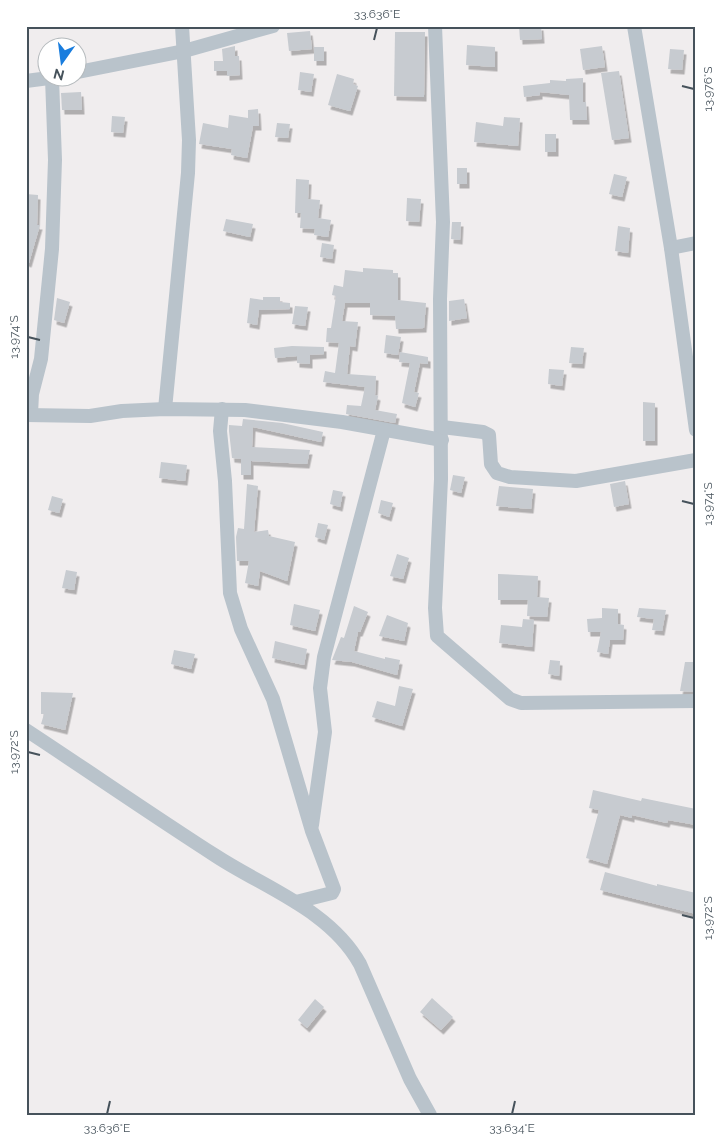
<svg xmlns="http://www.w3.org/2000/svg" width="722" height="1141" viewBox="0 0 722 1141" font-family="Raleway,sans-serif">
<style>
.building{fill:#c7cbd0;filter:url(#shadow)}
.lines{fill:none;stroke-linecap:round;stroke-linejoin:round}
.street{stroke:#b9c3cb;stroke-width:14}
.ticks{fill:none;stroke:#46525b;stroke-width:2}
.neatline{fill:none;stroke:#46525b;stroke-width:2}
.ticks-label{font-size:12px;text-anchor:middle;fill:#46525b}
</style>
<defs>
<filter id="shadow"><feDropShadow dx="2.5" dy="4.5" stdDeviation="0" flood-color="#0004"/></filter>
</defs>
<rect width="100%" height="100%" fill="#f0edee"/>
<!-- building -->
<g class="building">
<path d="M519 26H541L542 39 520 40Z"/>
<path d="M310 31 312 49 289 51 287 33Z"/>
<path d="M395 32H425L424 97 394 96Z"/>
<path d="M467 45 495 47V67L466 65Z"/>
<path d="M235 46V56H239L240 75 227 76V71H214V61H223L222 49Z"/>
<path d="M602 46 605 67 583 70 580 49Z"/>
<rect x="314" y="47" width="10" height="14"/>
<path d="M670 49 684 50 682 70 668 69Z"/>
<path d="M619 71 629 138 612 140 601 73Z"/>
<path d="M300 72 314 74 311 92 298 90Z"/>
<path d="M337 74 354 79 353 84 358 86 350 111 328 105Z"/>
<path d="M583 78V102H586L587 120H570L569 95 540 92V95L524 97 523 86 550 83V80L566 81V79Z"/>
<path d="M81 92 82 110H62L61 93Z"/>
<path d="M258 109 259 126H253L247 158 231 155 232 149 199 144 203 123 228 128 229 115 248 118V110Z"/>
<path d="M112 116 125 117 123 133 111 132Z"/>
<path d="M504 117 520 118 518 146 474 142 476 122 503 126Z"/>
<path d="M277 123 290 124 288 138 275 137Z"/>
<rect x="545" y="134" width="11" height="18"/>
<rect x="457" y="168" width="10" height="16"/>
<path d="M614 174 627 177 622 197 609 194Z"/>
<path d="M296 179 309 180 308 199 320 200 318 218 331 220 328 237 314 235 315 229 300 228 301 213H295Z"/>
<path d="M26 194 38 195 37 225H40L29 263 26 262Z"/>
<path d="M407 198 421 199 419 222 406 221Z"/>
<path d="M226 219 253 224 250 237 223 231Z"/>
<path d="M452 222H461L460 240 451 239Z"/>
<path d="M618 226 630 228 628 253 615 251Z"/>
<path d="M322 243 334 245 332 259 320 257Z"/>
<path d="M363 268 393 270V273H398V300L426 303 424 328 396 329 395 316 370 315V303H345L342 321 358 322 355 347 350 346 347 374 376 376 375 395 378 396 375 410 397 414 395 423 346 414 347 405 361 406 365 387 323 382 325 371 335 373 339 343 326 342 327 328H331L336 296 332 295 334 285 343 287 345 270 363 272Z"/>
<path d="M263 297H280V302L290 303V309L259 310 257 325 247 323 250 298 263 300Z"/>
<path d="M57 298 70 302 64 323 54 320Z"/>
<path d="M464 299 467 318 449 321V301Z"/>
<path d="M295 306 308 307 305 326 292 324Z"/>
<path d="M386 335 401 337 398 355 384 353Z"/>
<path d="M292 346 324 347V354L310 355V364L297 363V356L275 358 274 348Z"/>
<path d="M571 347 584 348 582 364 569 363Z"/>
<path d="M400 352 428 357V364L420 363 414 392 419 393 415 407 402 403 410 363 399 362Z"/>
<path d="M549 369 564 370 562 386 548 384Z"/>
<path d="M643 402 655 403V441H643Z"/>
<path d="M243 419 282 423 323 432 321 442 253 427 252 447 310 450 307 464 251 461V475H241V459L232 458 229 431V425L242 426Z"/>
<path d="M161 462 187 465 185 481 159 478Z"/>
<path d="M453 475 465 477 461 493 450 490Z"/>
<path d="M625 481 629 504 614 507 610 484Z"/>
<path d="M247 484 258 486 254 532 268 530 269 536 295 542 287 581 260 571 258 586 245 583 249 561H237L236 537 238 528 244 529Z"/>
<path d="M499 486 533 489 531 509 496 506Z"/>
<path d="M333 490 343 492 340 507 330 504Z"/>
<path d="M52 496 63 499 59 513 48 510Z"/>
<path d="M381 500 393 503 389 517 378 513Z"/>
<path d="M318 523 328 525 324 540 315 537Z"/>
<path d="M397 554 409 558 403 579 390 576Z"/>
<path d="M66 570 77 572 74 590 62 588Z"/>
<path d="M498 574 538 576 537 597 549 598 547 617 527 616 528 600H498Z"/>
<path d="M294 604 320 610 315 631 290 625Z"/>
<path d="M354 606 368 612 360 632H358L354 651 385 659V657L400 660 397 675 352 662 332 660 341 637 344 638Z"/>
<path d="M602 608 618 609V624L624 625 623 640H610L608 654 597 652 601 632H588L587 619 602 618Z"/>
<path d="M639 608 666 610 662 631 652 630 654 619 637 617Z"/>
<path d="M387 615 408 623 404 641 379 636Z"/>
<path d="M523 619 534 620 532 647 499 643 501 625 522 627Z"/>
<path d="M275 641 307 649 304 665 272 658Z"/>
<path d="M174 650 195 654 191 669 171 664Z"/>
<path d="M550 660 560 661 559 676 548 674Z"/>
<path d="M685 662H696V692L680 691Z"/>
<path d="M399 686 413 689 402 726 372 717 377 701 395 706Z"/>
<path d="M41 692 73 693 65 730 41 724 44 714H41Z"/>
<path d="M593 790 641 801 642 798 696 809V825L668 820 667 823 632 815V818L620 815 607 864 586 858 599 810 589 808Z"/>
<path d="M605 872 657 886V884L696 893V914L600 890Z"/>
<path d="M432 998 453 1017 441 1030 420 1012Z"/>
<path d="M315 999 324 1007 307 1028 298 1020Z"/>
</g>
<g class="lines">
<!-- street -->
<g class="street">
<path d="M435 26 443 222 440 299 441 479 435 608 437 636 510 699 521 703 696 701"/>
<path d="M634 26 671 248 696 430"/>
<path d="M78 72 184 51 273 26"/>
<path d="M26 81 49 78"/>
<path d="M671 248 696 243"/>
<path d="M165 409 188 173 189 140 182 26"/>
<path d="M222 409 220 431 225 481 230 593 241 629 273 699 312 831 334 889 332 893 296 902"/>
<path d="M31 414 32 394 41 359 52 249 55 160 52 78"/>
<path d="M26 415 90 416 122 411 165 409 245 410 342 422 442 440"/>
<path d="M442 427 483 432 489 435 491 464 497 473 510 477 576 481 696 460"/>
<path d="M26 730C90 772 152 815 216 856 265 888 330 910 360 964L410 1079 430 1115"/>
<path d="M312 825 325 732 320 688 324 657 384 430"/>
</g>
</g>
<!-- ticks -->
<path class="ticks" d="M374 40 377 28M682 86 694 89M28 337 40 340M682 501 694 504M28 752 40 755M682 915 694 918M107 1114 110 1101M512 1114 515 1101"/>
<!-- border -->
<rect width="722" height="1141" fill="none" stroke="#ffffff" stroke-width="55"/>
<!-- north arrow -->
<g transform="translate(62 62) rotate(194)"><circle r="24" fill="#ffffff" stroke="#b5babd"/>
<path d="M0-4L9 19L0 12L-9 19Z" fill="#197dde"/>
<text y="-8" font-size="14" font-weight="bold" text-anchor="middle" fill="#46525b">N</text>
</g>
<rect x="28" y="28" width="666" height="1086" class="neatline"/>
<g class="ticks-label">
<text x="377" y="18">33.636°E</text>
<text transform="translate(708 89) rotate(-90)" y="4">13.976°S</text>
<text transform="translate(14 337) rotate(-90)" y="4">13.974°S</text>
<text transform="translate(708 504) rotate(-90)" y="4">13.974°S</text>
<text transform="translate(14 752) rotate(-90)" y="4">13.972°S</text>
<text transform="translate(708 918) rotate(-90)" y="4">13.972°S</text>
<text x="107" y="1132">33.636°E</text>
<text x="512" y="1132">33.634°E</text>
</g>
</svg>
